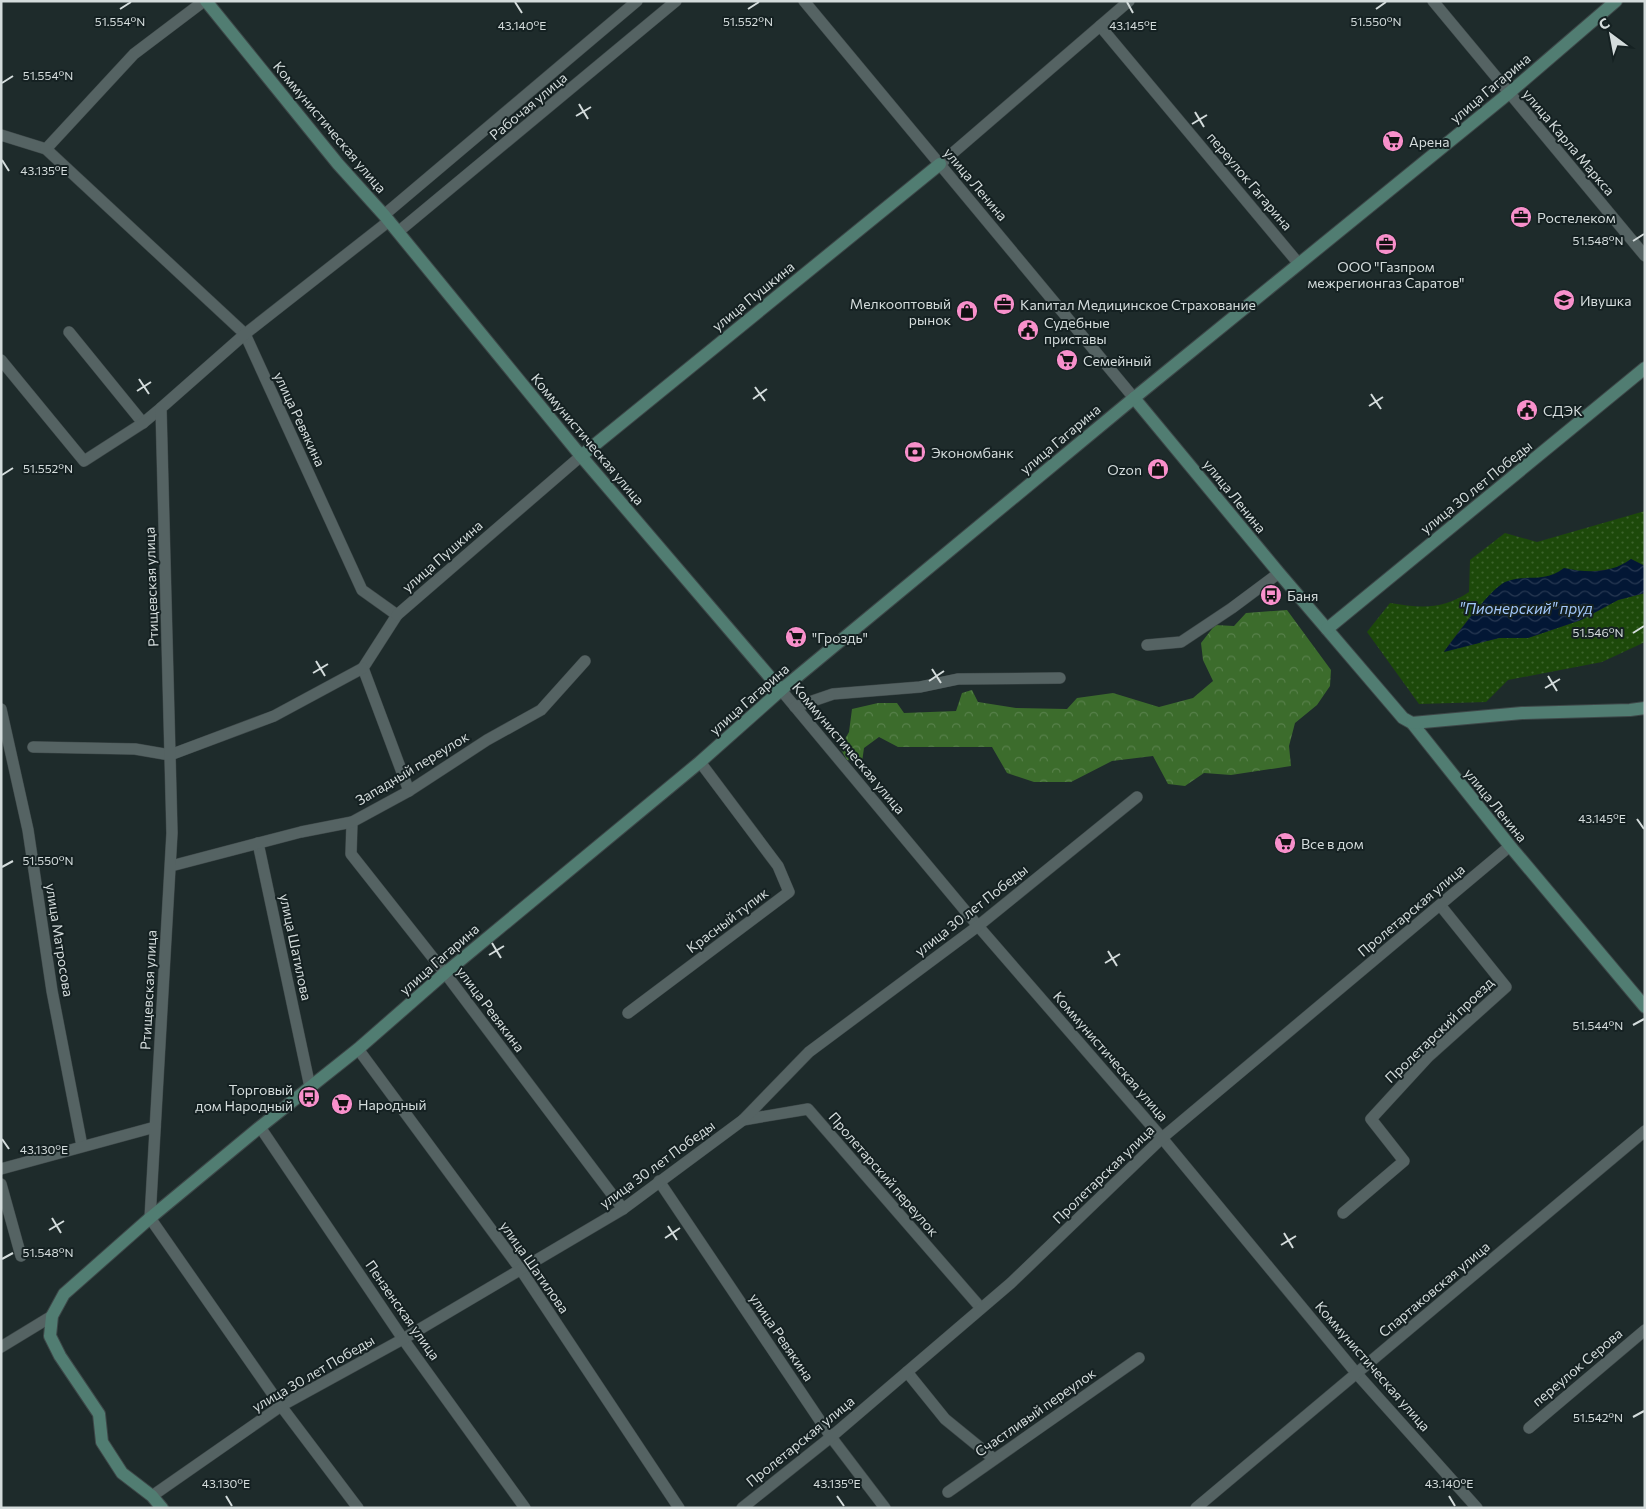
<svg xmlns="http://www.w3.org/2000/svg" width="1646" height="1509" viewBox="0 0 1646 1509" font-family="Commissioner,sans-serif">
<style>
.grass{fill:url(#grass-dots)}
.forest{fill:url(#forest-crowns)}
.water{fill:url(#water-waves)}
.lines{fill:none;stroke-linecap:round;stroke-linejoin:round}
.street-casing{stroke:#3d4748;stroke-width:12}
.secondary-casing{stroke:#3d4748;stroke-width:14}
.street{stroke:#556363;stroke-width:11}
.secondary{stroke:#517d72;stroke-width:12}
.ticks{fill:none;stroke:#d4dcdc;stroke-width:2}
.labels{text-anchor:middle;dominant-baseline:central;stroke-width:4;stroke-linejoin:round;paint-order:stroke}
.street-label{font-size:14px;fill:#d4dcdc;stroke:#152122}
.poi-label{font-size:14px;fill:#d4dcdc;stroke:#152122;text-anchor:start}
.water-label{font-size:15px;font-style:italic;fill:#a2c7fa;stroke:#152122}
.ticks-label{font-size:12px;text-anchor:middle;fill:#d4dcdc;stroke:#152122;stroke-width:4;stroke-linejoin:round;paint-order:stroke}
</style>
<defs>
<pattern id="grass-dots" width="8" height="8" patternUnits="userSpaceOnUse" patternTransform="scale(1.25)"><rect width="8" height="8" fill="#1d490a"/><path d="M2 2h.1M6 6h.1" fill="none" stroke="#3d632d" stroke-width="1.8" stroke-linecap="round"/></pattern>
<pattern id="forest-crowns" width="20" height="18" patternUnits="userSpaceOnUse" patternTransform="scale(1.25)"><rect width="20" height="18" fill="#3c6c2c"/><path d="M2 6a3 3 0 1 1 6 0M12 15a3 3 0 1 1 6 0" fill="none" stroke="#57804a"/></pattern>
<pattern id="water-waves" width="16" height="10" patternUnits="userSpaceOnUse" patternTransform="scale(1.25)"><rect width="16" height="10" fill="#031735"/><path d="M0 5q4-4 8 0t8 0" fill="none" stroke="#273852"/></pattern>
</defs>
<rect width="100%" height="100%" fill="#1e2b2b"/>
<!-- grass -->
<path class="grass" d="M1645 511V566L1631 559 1618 568 1505 583 1473 613 1444 651 1499 638H1528L1581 620 1618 600 1645 593V642L1602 662 1508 680 1486 702 1419 704 1367 632 1390 603C1420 608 1443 610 1469 592L1470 560 1505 533 1537 542Z"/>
<!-- forest -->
<path class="forest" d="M1287 610 1331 670 1330 686 1317 705 1295 723 1289 746 1291 766 1231 775 1204 773 1185 786 1168 784 1153 756 1112 761 1071 782H1034L1007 773 992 747H898L879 737 864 748 862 762 847 760 840 748 849 732 852 709 878 703H897L904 713 956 711 962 693 972 690 978 702 1016 708 1067 709 1077 698 1113 693 1159 707 1193 698 1213 681 1203 660 1201 643 1215 625 1234 626 1246 613Z"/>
<!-- water -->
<path class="water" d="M1631 559 1645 566V593L1618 600 1581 620 1528 638H1499L1444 652C1456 636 1489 590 1505 582 1526 573 1544 584 1564 568 1588 573 1610 574 1631 559Z"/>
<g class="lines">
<!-- street casing -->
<g class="street-casing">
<g id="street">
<path d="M804 1 1134 398"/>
<path d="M1433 1 1645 256"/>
<path d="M1100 26 1299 264"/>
<path d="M1 135 46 149 245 334 362 590 397 615 363 668 409 791"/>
<path d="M46 149 134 54 204 1"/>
<path d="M940 164 1129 1"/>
<path d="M384 215 637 1"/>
<path d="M398 232 676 1"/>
<path d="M69 332 143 423"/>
<path d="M1 360 84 461 143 423 161 408"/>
<path d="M397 615 581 456"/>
<path d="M1147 645 1181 642 1232 608 1279 573"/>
<path d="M781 690 978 926 1162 1138 1357 1374 1477 1508"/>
<path d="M795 707 833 694 920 687 958 679 1060 678"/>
<path d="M1 709 28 830 52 991 82 1146"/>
<path d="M33 747 135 749 170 755 274 716 363 668"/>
<path d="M352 822 351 854 445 973 623 1209"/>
<path d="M258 843 310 1087"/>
<path d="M171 866 301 832 352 822 409 791 487 740 541 710 585 661"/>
<path d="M628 1013 789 892 778 866 700 762"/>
<path d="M358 1049 521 1270 679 1508"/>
<path d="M743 1120 808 1109 980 1307"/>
<path d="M260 1127 403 1339 525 1508"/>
<path d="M1 1169 155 1127"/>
<path d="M659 1181 831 1437 885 1508"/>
<path d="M1 1184 21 1256"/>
<path d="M1343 1213 1404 1161 1371 1119 1428 1057 1506 987 1440 905"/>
<path d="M1 1347 52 1316"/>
<path d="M907 1372 945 1419 994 1459"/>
<path d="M1529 1428 1645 1330"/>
<path d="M948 1492 1139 1358"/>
<path d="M152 1496 281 1406 403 1339 623 1209 743 1120 809 1052 978 926 1137 797"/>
<path d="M358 1508 281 1406 150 1218 172 833 161 408 245 334 389 221"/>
<path d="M742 1508 831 1437 1011 1283 1162 1138 1510 846"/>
<path d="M1196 1508 1645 1131"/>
</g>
</g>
<!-- secondary casing -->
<g class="secondary-casing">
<g id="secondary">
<path d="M206 1 338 164 384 215 581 456 781 690"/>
<path d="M1134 398 1279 573 1403 718 1412 723 1510 846 1645 1007"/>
<path d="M581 456 940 164"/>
<path d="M1327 629 1645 368"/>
<path d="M1412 723 1522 713 1630 710 1645 708"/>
<path d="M162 1508 152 1496 122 1473 102 1442 99 1414 60 1356 50 1336 52 1316 64 1294 150 1218 260 1127 358 1049 445 973 700 762 781 690 1134 398 1509 93 1616 1"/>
</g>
</g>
<!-- street -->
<use href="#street" class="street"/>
<!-- secondary -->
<use href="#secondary" class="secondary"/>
</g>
<!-- ticks -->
<path class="ticks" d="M515 2 522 13M1127 2 1133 13M120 9 131 2M748 9 759 2M1376 9 1386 2M2 83 13 76M579 104 588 119M1195 112 1204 127M576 116 591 107M1192 124 1207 115M2 160 9 171M1633 241 1644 234M139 379 149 394M755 387 765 401M137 391 151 382M1371 394 1381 409M753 399 767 389M1369 406 1383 397M2 475 13 468M1633 633 1644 626M316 661 325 676M932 669 941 683M313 673 328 664M1548 676 1557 691M929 681 944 671M1545 688 1560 679M1637 819 1644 829M2 867 13 861M492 943 501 958M1108 951 1117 966M489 955 504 946M1105 963 1120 954M1633 1025 1644 1019M2 1139 9 1149M52 1218 61 1233M668 1226 677 1240M49 1230 64 1221M1284 1233 1293 1248M665 1238 680 1228M1281 1245 1296 1236M2 1259 13 1253M1633 1417 1644 1411M226 1496 232 1506M837 1496 844 1506M1449 1496 1455 1506"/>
<!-- icons -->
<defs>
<g id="supermarket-disc" transform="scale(1.125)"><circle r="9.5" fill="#f890cb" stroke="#152122"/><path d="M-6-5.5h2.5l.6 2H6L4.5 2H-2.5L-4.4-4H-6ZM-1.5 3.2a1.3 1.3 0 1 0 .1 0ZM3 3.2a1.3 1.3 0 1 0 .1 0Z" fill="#111"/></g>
<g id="office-disc" transform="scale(1.125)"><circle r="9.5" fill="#f890cb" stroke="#152122"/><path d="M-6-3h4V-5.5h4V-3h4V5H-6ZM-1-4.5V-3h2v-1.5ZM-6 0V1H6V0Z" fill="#111"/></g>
<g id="school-disc" transform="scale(1.125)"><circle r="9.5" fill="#f890cb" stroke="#152122"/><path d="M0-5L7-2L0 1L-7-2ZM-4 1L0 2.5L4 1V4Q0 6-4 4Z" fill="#111"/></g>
<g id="shop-disc" transform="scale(1.125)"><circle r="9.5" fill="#f890cb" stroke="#152122"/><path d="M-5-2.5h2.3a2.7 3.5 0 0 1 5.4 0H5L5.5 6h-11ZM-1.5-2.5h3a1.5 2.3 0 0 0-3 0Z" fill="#111"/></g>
<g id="civic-disc" transform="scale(1.125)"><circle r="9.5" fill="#f890cb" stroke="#152122"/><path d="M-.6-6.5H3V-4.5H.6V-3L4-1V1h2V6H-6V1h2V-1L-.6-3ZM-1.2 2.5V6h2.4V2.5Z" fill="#111"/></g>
<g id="bank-disc" transform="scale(1.125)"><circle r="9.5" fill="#f890cb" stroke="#152122"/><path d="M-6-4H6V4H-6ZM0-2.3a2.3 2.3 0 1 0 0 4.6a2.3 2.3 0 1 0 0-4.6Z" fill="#111"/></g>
<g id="bus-disc" transform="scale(1.125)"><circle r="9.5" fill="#f890cb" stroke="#152122"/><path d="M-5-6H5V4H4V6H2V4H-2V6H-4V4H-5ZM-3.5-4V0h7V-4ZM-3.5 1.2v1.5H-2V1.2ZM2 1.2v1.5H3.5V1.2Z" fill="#111"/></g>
</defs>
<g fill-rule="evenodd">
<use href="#supermarket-disc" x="1393" y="141"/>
<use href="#office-disc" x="1521" y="217"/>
<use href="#office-disc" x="1386" y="244"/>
<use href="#school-disc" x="1564" y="300"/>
<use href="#office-disc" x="1004" y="304"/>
<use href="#shop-disc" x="967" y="311"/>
<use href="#civic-disc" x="1028" y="330"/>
<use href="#supermarket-disc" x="1067" y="360"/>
<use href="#civic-disc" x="1527" y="410"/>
<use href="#bank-disc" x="915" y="452"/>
<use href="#shop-disc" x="1158" y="469"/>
<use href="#bus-disc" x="1271" y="595"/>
<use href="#supermarket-disc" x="796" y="637"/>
<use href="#supermarket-disc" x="1285" y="843"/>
<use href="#bus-disc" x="309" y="1097"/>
<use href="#supermarket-disc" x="342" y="1104"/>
</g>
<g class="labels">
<!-- street labels -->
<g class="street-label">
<text transform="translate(1490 88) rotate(-40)">улица Гагарина</text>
<text transform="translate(528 106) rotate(-40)">Рабочая улица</text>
<text transform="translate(330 127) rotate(50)">Коммунистическая улица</text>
<text transform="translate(1569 142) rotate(50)">улица Карла Маркса</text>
<text transform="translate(1250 181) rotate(50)">переулок Гагарина</text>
<text transform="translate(976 184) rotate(50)">улица Ленина</text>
<text transform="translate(753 296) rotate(-39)">улица Пушкина</text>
<text transform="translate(300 419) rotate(65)">улица Ревякина</text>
<text transform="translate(588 439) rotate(50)">Коммунистическая улица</text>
<text transform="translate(1060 439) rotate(-40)">улица Гагарина</text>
<text transform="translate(1476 487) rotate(-39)">улица 30 лет Победы</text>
<text transform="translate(1235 496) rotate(51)">улица Ленина</text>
<text transform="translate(442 556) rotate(-41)">улица Пушкина</text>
<text transform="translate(151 587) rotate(-92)">Ртищевская улица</text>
<text transform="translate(749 699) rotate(-41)">улица Гагарина</text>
<text transform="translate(849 748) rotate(50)">Коммунистическая улица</text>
<text transform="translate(412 768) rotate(-31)">Западный переулок</text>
<text transform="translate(1496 805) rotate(51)">улица Ленина</text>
<text transform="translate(971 910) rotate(-38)">улица 30 лет Победы</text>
<text transform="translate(1411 910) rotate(-40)">Пролетарская улица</text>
<text transform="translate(727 920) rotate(-37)">Красный тупик</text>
<text transform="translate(60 940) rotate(81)">улица Матросова</text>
<text transform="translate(296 947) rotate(78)">улица Шатилова</text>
<text transform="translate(439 959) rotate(-41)">улица Гагарина</text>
<text transform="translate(148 990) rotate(-87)">Ртищевская улица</text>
<text transform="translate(491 1009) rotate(53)">улица Ревякина</text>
<text transform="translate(1439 1030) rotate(-44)">Пролетарский проезд</text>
<text transform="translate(1111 1056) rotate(49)">Коммунистическая улица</text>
<text transform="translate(657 1164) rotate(-36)">улица 30 лет Победы</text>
<text transform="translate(884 1174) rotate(49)">Пролетарский переулок</text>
<text transform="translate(1103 1174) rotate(-44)">Пролетарская улица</text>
<text transform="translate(535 1267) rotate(55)">улица Шатилова</text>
<text transform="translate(1434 1289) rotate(-40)">Спартаковская улица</text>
<text transform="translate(403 1310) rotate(55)">Пензенская улица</text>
<text transform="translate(782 1337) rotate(56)">улица Ревякина</text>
<text transform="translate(1373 1366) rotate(49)">Коммунистическая улица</text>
<text transform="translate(1577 1367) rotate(-40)">переулок Серова</text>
<text transform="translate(313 1373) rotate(-30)">улица 30 лет Победы</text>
<text transform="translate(1035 1412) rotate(-35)">Счастливый переулок</text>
<text transform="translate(800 1441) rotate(-39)">Пролетарская улица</text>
</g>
<!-- poi labels -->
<g class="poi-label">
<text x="1409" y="141">Арена</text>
<text x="1537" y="217">Ростелеком</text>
<text x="1386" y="266" text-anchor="middle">ООО "Газпром<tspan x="1386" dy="16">межрегионгаз Саратов"</tspan></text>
<text x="1580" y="300">Ивушка</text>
<text x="951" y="303" text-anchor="end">Мелкооптовый<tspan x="951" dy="16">рынок</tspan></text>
<text x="1020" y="304">Капитал Медицинское Страхование</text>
<text x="1044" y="322">Судебные<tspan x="1044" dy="16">приставы</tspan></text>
<text x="1083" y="360">Семейный</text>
<text x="1543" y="410">СДЭК</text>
<text x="931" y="452">Экономбанк</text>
<text x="1142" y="469" text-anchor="end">Ozon</text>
<text x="1287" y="595">Баня</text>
<text x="812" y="637">"Гроздь"</text>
<text x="1301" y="843">Все в дом</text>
<text x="293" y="1089" text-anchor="end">Торговый<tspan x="293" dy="16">дом Народный</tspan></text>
<text x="358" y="1104">Народный</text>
</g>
<!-- water labels -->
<g class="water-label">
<text x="1526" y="608">"Пионерский" пруд</text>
</g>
</g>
<g class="ticks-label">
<text x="120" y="26">51.554°N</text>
<text x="748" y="26">51.552°N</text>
<text x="1376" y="26">51.550°N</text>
<text x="522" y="30">43.140°E</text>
<text x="1133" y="30">43.145°E</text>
<text x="48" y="80">51.554°N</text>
<text x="44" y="175">43.135°E</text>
<text x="1598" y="245">51.548°N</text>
<text x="48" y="473">51.552°N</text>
<text x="1598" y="637">51.546°N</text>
<text x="1602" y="823">43.145°E</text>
<text x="48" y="865">51.550°N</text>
<text x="1598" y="1030">51.544°N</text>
<text x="44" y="1154">43.130°E</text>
<text x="48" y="1257">51.548°N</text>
<text x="1598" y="1422">51.542°N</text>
<text x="226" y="1488">43.130°E</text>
<text x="837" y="1488">43.135°E</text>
<text x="1449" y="1488">43.140°E</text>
</g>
<!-- border -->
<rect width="1646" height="1509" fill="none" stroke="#d4dcdc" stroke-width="5"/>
<!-- north arrow -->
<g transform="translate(1611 35) rotate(328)" stroke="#152122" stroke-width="4" paint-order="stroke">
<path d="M0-4L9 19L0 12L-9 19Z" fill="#d4dcdc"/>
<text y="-8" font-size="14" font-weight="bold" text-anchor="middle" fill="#d4dcdc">С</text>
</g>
</svg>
